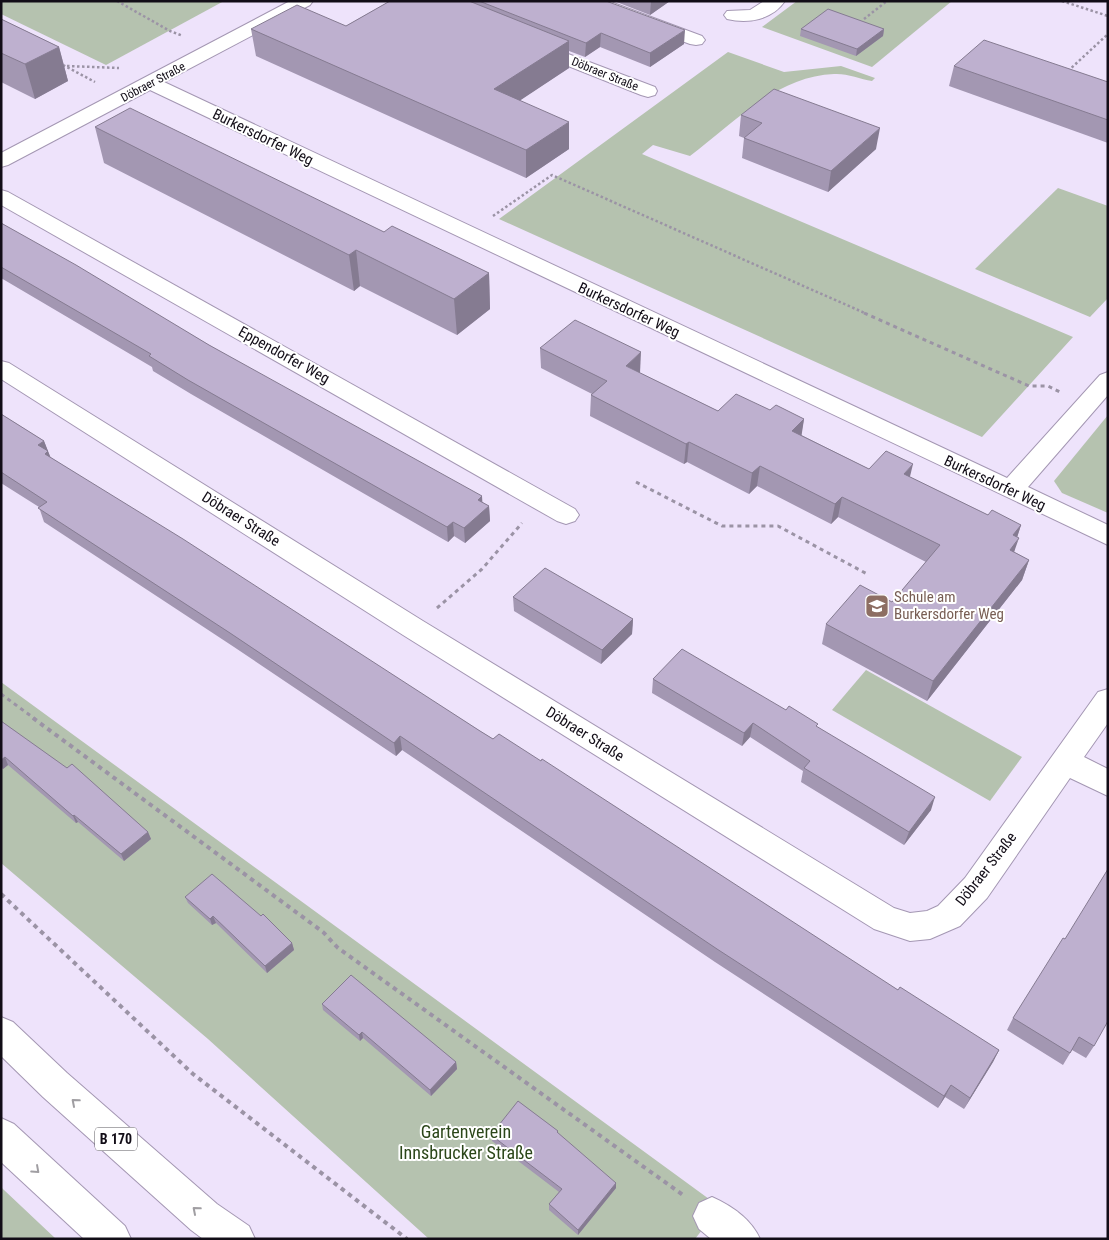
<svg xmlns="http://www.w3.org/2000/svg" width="1109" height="1240" viewBox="0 0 1109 1240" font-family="'Roboto Condensed',sans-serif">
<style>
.green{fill:#b5c2af}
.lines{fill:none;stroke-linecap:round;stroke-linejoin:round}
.minor-casing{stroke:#a497b3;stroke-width:2}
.major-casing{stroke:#a497b3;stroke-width:2}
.path-far2{stroke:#9b93a5;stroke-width:2.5;stroke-dasharray:2.5 2.5;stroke-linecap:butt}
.path-far1{stroke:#9b93a5;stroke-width:3;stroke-dasharray:4 4;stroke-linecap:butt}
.path{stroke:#9b93a5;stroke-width:4;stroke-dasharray:4.5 4.5;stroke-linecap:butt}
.minor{fill:#fff;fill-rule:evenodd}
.major{fill:#fff;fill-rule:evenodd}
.wall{fill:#a397b2}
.shaded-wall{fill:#857b91}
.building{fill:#beb0cf;stroke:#857b91}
.oneway{stroke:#a09ea2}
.labels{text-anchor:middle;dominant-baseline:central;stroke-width:4;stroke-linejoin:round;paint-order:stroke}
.far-street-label{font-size:12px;fill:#120d17;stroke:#fff}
.shield{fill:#fff;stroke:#59565d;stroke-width:1}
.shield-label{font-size:14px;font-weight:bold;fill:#120d17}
.street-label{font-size:15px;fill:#120d17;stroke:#fff}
.education-label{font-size:15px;fill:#785e54;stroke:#fff;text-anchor:start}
.near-park-label{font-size:18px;fill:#2b4619;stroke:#fff}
</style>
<rect width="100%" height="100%" fill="#eee3fb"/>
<!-- green -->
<g class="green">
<path d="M1 1H224L106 65 1 14Z"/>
<path d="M797 1H952L872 67 762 27Z"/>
<path d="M728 52 784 72 841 66 875 78 872 81C860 79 846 73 834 74 777 76 732 124 690 156L653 145 642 154 1073 337 982 437 499 219Z"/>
<path d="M1058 188 1108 206V298L1090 317 975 269Z"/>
<path d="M1108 415V513L1062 493 1054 481Z"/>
<path d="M866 670 1022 757 990 801 832 710Z"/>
<path d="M1 682 720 1207 695 1239H429L208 1039 1 863Z"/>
<path d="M1 1187 4 1190 56 1239H1Z"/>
</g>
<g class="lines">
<!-- minor casing -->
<g class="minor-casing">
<g id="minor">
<path d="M290 1H313L310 5 164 82 1007 478 1100 375 1108 372V395L1028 487 1108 525V545L150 90 8 165 1 167V153Z"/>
<path d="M582 1H608L702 36 705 40 702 44 696 45 690 44 585 5Z"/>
<path d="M764 1H785C772 20 748 24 727 19L724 15 727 11 750 10Z"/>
<path d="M534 41 655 87 657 91 655 95 648 97 641 95 528 50 525 46 528 42Z"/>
<path d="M1 190 8 192 575 509 579 515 575 521 566 524 557 521 1 205Z"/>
<path d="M1 361 9 363 423 621 894 908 910 913 927 911 938 906 965 878 1098 692 1108 689V723L1084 757 1108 769V796L1070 778 987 898 960 926 930 939 910 941 874 929 403 635 1 379Z"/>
<path d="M712 1197C732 1206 751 1219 760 1239H711L699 1229 693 1216 699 1203Z"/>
</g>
</g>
<!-- major casing -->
<g class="major-casing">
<g id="major">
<path d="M1 1017 13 1022 67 1073 217 1204 249 1226 255 1239H203L191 1230 43 1097 1 1056Z"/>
<path d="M1 1118 14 1124 125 1226 131 1239H84L1 1162Z"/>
</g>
</g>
<!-- path-far2 -->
<g class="path-far2">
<path d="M117 1 170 31 183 36"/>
<path d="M1062 1 1108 16"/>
<path d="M864 19 887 1"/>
<path d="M63 65 95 82"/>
<path d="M67 66 119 68"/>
<path d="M1068 71 1108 34"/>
<path d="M493 216 552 175 867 314"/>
</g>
<!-- path-far1 -->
<g class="path-far1">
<path d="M864 313 1029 386H1048L1060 392"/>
<path d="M636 482 722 526H778L869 575"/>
<path d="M437 608 482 569 522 523"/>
<path d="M1 694 35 719"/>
</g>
<!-- path -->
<g class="path">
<path d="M33 718 323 932 338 948 683 1195"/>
<path d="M1 894 193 1074 407 1239"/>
</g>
<!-- minor -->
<use href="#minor" class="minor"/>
<!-- major -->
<use href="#major" class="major"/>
</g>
<!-- wall -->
<g class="wall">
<path d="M390 1H606L684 44 650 67 600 47 585 57 569 51V68L520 100 569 149 526 178 256 56 251 29 346 26Z"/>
<path d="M614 1H670L650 15Z"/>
<path d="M1 19 59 47 68 81 35 99 1 82Z"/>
<path d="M801 29H884L883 36 856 56 800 36Z"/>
<path d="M954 66 1108 82V143L949 86Z"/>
<path d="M741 115 876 149 828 192 742 158 744 138 739 136Z"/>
<path d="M95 127 384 232 489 273 490 309 457 335 360 286 354 291 104 163Z"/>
<path d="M1 223 209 345 489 506 490 521 465 543 454 536 448 542 191 394 153 371 152 367 1 278Z"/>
<path d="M540 348 640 373 718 411 770 410 804 419 801 435 869 469 910 477 988 515 1021 525 1017 537 1014 552 1029 560 1022 580 927 701 822 644 826 624 892 602 926 562 838 517 831 524 757 486 749 494 687 462 684 464 590 416 591 395 592 394 541 368Z"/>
<path d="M1 414 44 441 50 457 480 731 898 990 999 1050 993 1062 964 1109 945 1097 938 1108 715 962 402 750 396 756 234 647 44 522 39 507 1 483Z"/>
<path d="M513 597 633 619 632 634 601 664 514 611Z"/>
<path d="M653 679 786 710 817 727 931 810 904 845 801 782 803 771 750 737 742 746 652 693Z"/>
<path d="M1 721 148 832 151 839 124 861 78 822 76 823 8 765 3 769 1 768Z"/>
<path d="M185 897 292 943 294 950 267 973 216 923 212 925 188 903Z"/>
<path d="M1065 939 1094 1046 1086 1058 1072 1050 1063 1065 1007 1030 1013 1018Z"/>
<path d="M322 1004 456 1062 457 1069 431 1096 363 1038 360 1041 323 1010Z"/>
<path d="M558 1133 616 1188 578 1235 549 1210V1204L559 1192 492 1141 491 1135Z"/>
</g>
<!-- shaded-wall -->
<g class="shaded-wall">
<path d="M651 1H670L650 15Z"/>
<path d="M884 29 883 36 856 56 857 49Z"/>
<path d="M685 30 684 44 650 67V53Z"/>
<path d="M601 33 600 47 585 57 586 43Z"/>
<path d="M569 41V68L495 117 494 89Z"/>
<path d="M59 47 68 81 35 99 25 64Z"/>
<path d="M569 122V149L526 178V150Z"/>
<path d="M880 128 876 149 828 192 831 171Z"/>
<path d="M356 250 360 286 354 291 349 255Z"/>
<path d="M489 273 490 309 457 335 454 299Z"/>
<path d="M641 352 640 373 626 366Z"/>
<path d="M804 419 801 439 792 431Z"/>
<path d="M44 441 54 466 38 445Z"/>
<path d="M689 442 687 462 684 464 686 444Z"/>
<path d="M913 464 908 485 904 474Z"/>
<path d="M760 466 757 486 749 494 752 473Z"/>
<path d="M482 496 483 511 478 500Z"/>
<path d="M842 497 838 517 831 524 835 504Z"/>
<path d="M489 506 490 521 465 543 464 528Z"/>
<path d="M453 522 454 536 448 542 447 527Z"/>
<path d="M1021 525 1015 544 1019 538 1012 558 1003 570 1013 535Z"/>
<path d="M1029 560 1022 580 927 701 933 681Z"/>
<path d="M633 619 632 634 601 664 602 650Z"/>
<path d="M753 723 750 737 742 746 744 733Z"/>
<path d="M400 736 402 750 396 756 394 743Z"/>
<path d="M5 757 8 765 3 769 1 765V760Z"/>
<path d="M935 797 931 810 904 845 909 832Z"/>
<path d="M74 815 78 822 76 823 73 816Z"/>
<path d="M148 832 151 839 124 861 121 854Z"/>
<path d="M213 916 216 923 212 925 210 919Z"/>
<path d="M292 943 294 950 267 973 265 966Z"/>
<path d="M362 1032 363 1038 360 1041 359 1035Z"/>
<path d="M999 1050 993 1062 964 1109 970 1098Z"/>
<path d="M456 1062 457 1069 431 1096 430 1090Z"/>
<path d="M951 1085 945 1097 938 1108 944 1096Z"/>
<path d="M616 1183V1188L578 1235V1230Z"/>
</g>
<!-- building -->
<g class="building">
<path d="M390 1H469L569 41 494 89 569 122 526 150 251 29 297 5 346 26Z"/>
<path d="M479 1H606L685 30 650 53 601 33 586 43Z"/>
<path d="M828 9 884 29 857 49 801 29Z"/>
<path d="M1 19 59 47 25 64 1 53Z"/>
<path d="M984 40 1108 82V120L954 66Z"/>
<path d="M774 89 880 128 831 171 744 138 762 123 741 115Z"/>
<path d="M130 108 384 232 392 226 489 273 454 299 356 250 349 255 95 127Z"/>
<path d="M1 223 76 265 209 345 482 496 478 500 489 506 464 528 453 522 447 527 188 380 149 356 151 354 1 267Z"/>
<path d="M575 320 641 352 626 366 718 411 736 394 770 410 776 405 804 419 792 431 869 469 886 451 913 464 904 474 988 515 992 510 1021 525 1013 535 1019 538 1010 550 1029 560 933 681 826 624 860 585 892 602 940 545 842 497 835 504 760 466 752 473 689 442 686 444 591 395 607 381 540 348Z"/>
<path d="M1 414 44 441 38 445 48 451 45 454 183 539 480 731 493 739 499 734 541 761 542 759 898 990 900 987 999 1050 970 1098 951 1085 944 1096 717 949 400 736 394 743 230 633 38 508 47 502 1 472Z"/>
<path d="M545 568 633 619 602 650 513 597Z"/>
<path d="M682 649 786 710 789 706 818 724 816 726 935 797 909 832 804 768 810 761 753 723 744 733 653 679Z"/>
<path d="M1 721 67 768 72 764 148 832 121 854 74 815 73 816 5 757 1 760Z"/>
<path d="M1108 869V1021L1094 1046 1079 1037 1070 1053 1013 1018 1063 938 1065 939Z"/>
<path d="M212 874 261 916 263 914 292 943 265 966 213 916 210 919 185 897Z"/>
<path d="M351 975 456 1062 430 1090 362 1032 359 1035 322 1004Z"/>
<path d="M518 1101 558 1131 557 1132 616 1183 578 1230 549 1204 562 1189 491 1135Z"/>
</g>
<!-- one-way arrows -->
<defs><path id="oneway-chevron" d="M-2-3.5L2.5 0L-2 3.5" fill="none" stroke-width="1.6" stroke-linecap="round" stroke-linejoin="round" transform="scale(1.25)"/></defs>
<g class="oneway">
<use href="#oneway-chevron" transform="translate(75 1102) rotate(-139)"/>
<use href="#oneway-chevron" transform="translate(36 1170) rotate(42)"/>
<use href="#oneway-chevron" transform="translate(196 1210) rotate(-139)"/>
</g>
<!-- icons -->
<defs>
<g id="school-square" transform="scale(1.25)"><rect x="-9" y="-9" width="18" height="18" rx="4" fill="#8d6e63" stroke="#fff"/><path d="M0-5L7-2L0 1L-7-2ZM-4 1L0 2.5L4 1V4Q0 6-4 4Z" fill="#fff"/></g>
</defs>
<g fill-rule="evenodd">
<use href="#school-square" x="877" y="606"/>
</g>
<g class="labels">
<!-- far-street labels -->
<g class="far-street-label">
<text transform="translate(605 74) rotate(22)">Döbraer Straße</text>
<text transform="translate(153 82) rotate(-28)">Döbraer Straße</text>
</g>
<!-- shield labels -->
<rect class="shield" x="95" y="1127.5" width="42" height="23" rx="4"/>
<g class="shield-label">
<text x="116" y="1139">B 170</text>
</g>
<!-- street labels -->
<g class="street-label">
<text transform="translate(263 137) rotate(26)">Burkersdorfer Weg</text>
<text transform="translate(629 310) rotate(25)">Burkersdorfer Weg</text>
<text transform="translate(284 355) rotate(29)">Eppendorfer Weg</text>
<text transform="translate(995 483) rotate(25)">Burkersdorfer Weg</text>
<text transform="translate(241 519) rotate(32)">Döbraer Straße</text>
<text transform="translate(585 734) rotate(32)">Döbraer Straße</text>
<text transform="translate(986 869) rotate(-52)">Döbraer Straße</text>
</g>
<!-- education labels -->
<g class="education-label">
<text x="894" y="597">Schule am<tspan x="894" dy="17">Burkersdorfer Weg</tspan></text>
</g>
<!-- near-park labels -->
<g class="near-park-label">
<text x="466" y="1131">Gartenverein<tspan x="466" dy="21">Innsbrucker Straße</tspan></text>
</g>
</g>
<!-- border -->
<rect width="1109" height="1240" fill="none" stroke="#120d17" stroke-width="5"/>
</svg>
